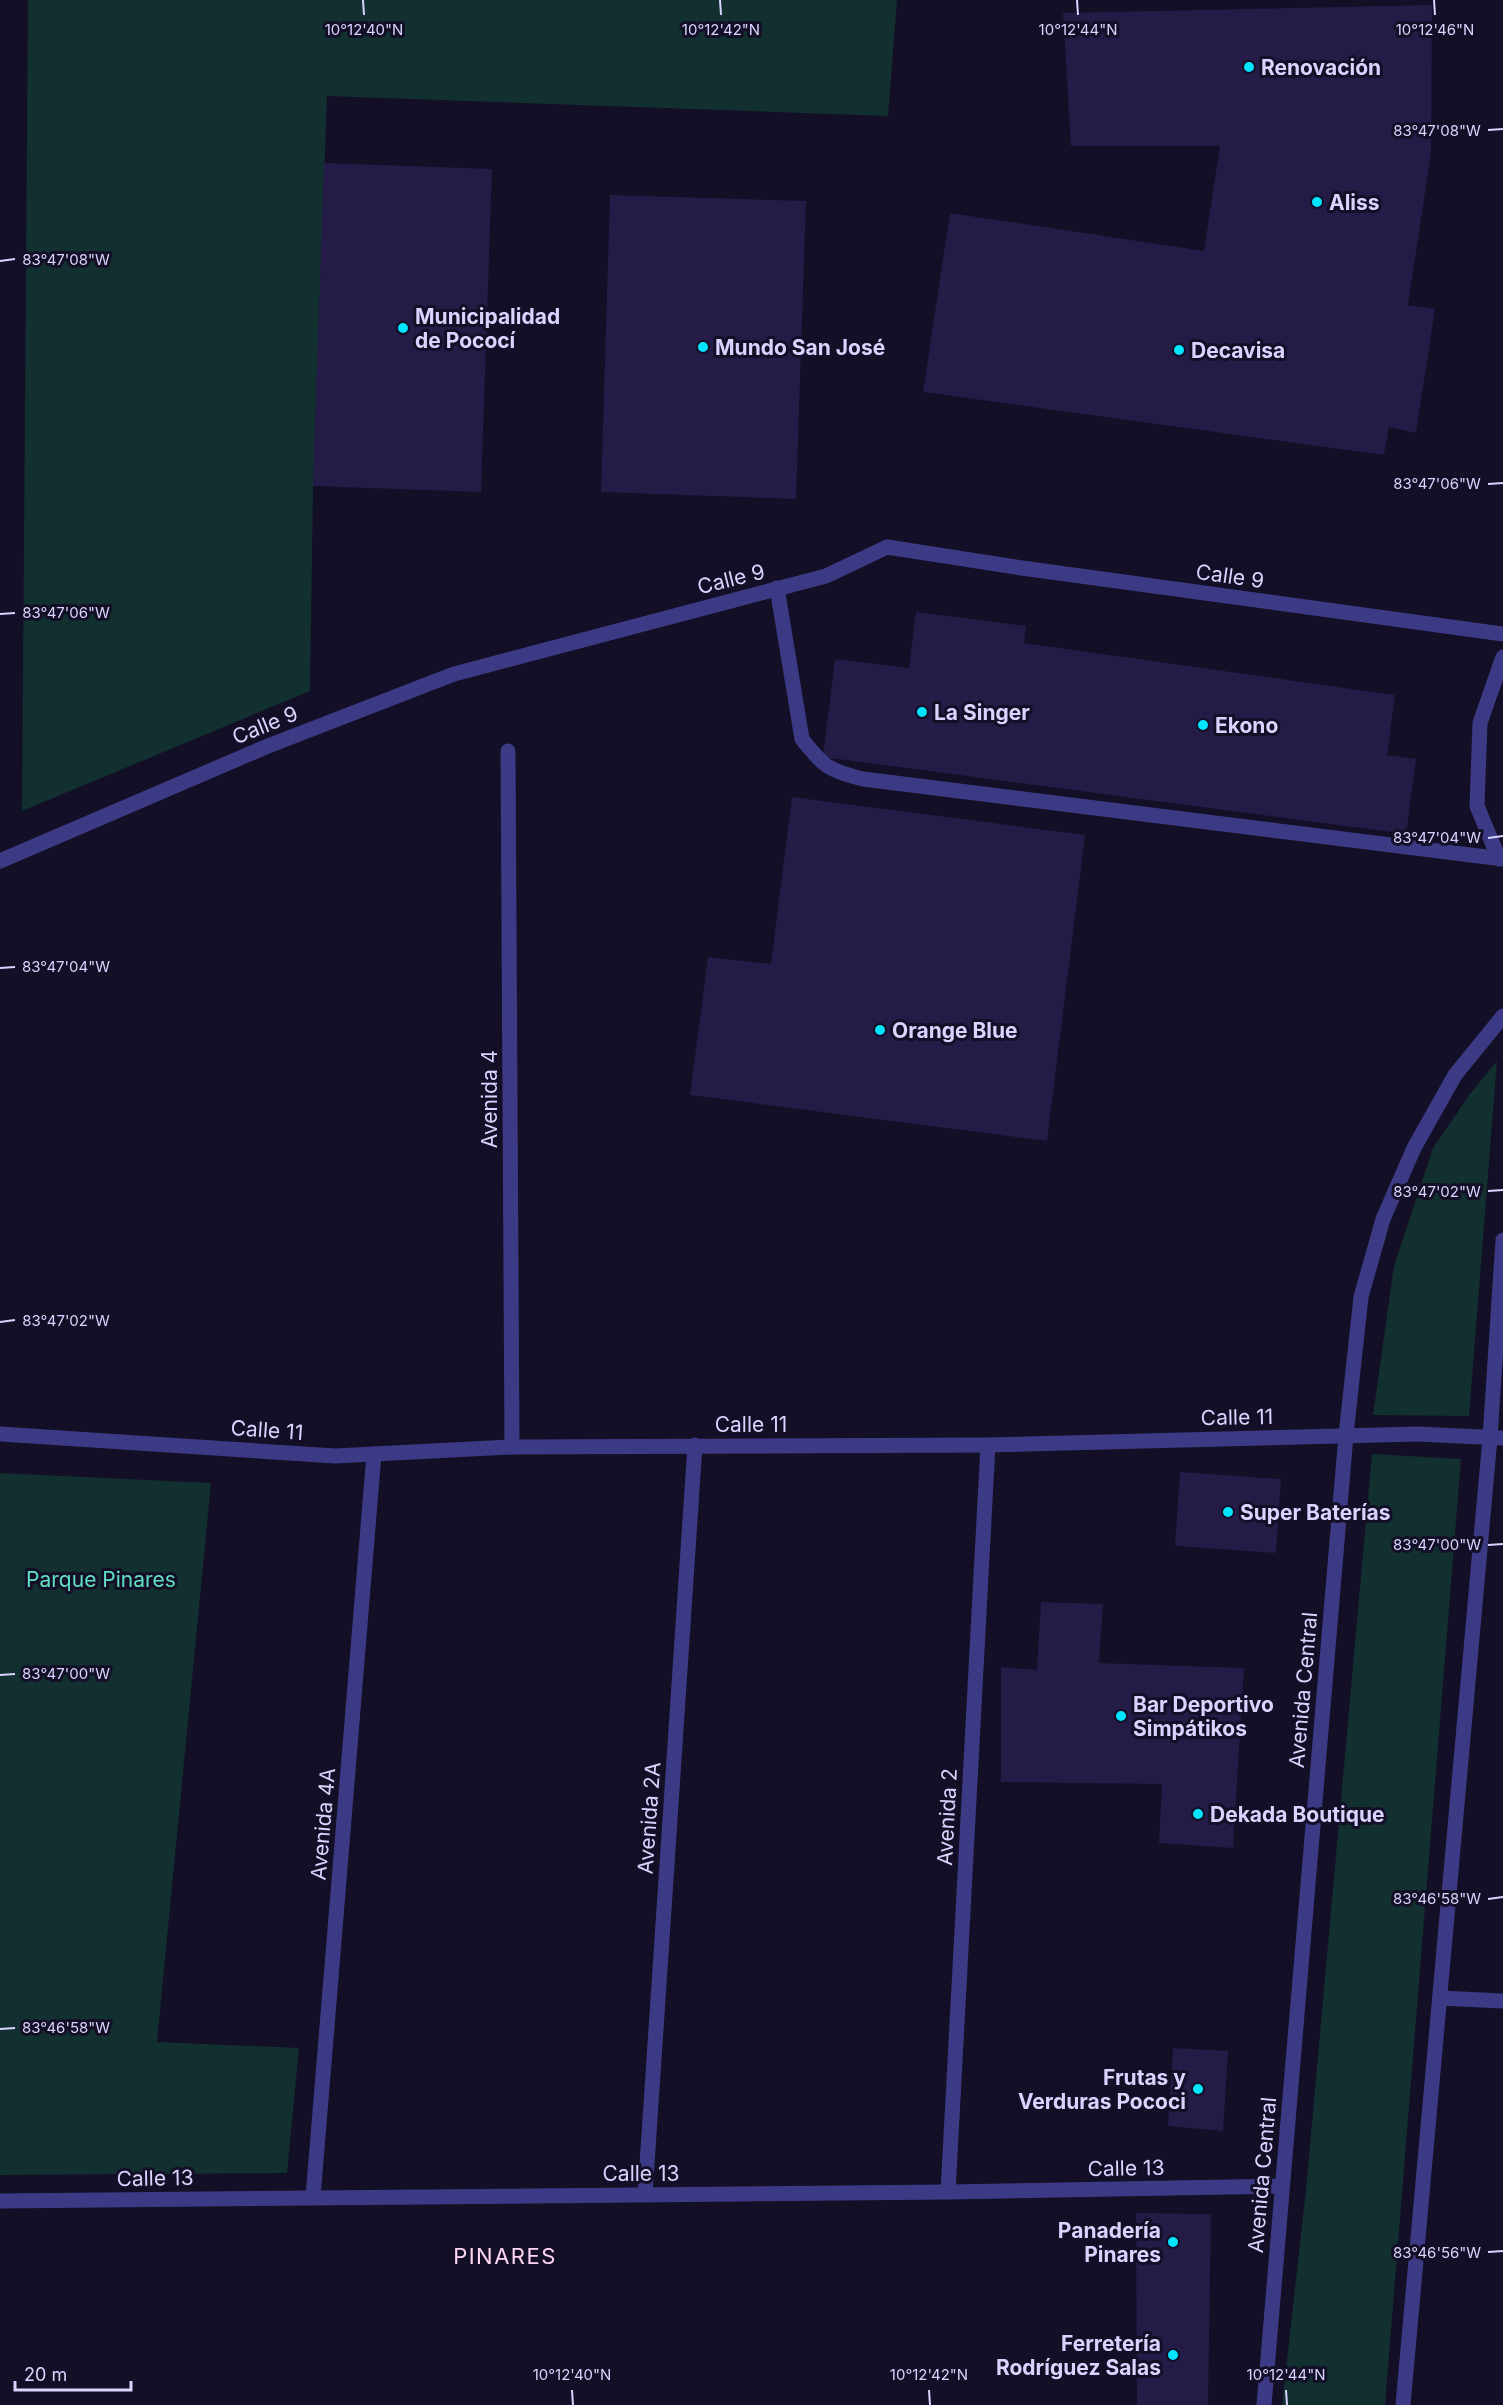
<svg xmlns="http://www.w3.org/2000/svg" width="1503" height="2405" viewBox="0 0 1503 2405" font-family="Inter,sans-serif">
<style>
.green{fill:#12302f}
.building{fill:#241b47}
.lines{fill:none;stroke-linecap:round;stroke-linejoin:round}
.minor{stroke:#3d3a85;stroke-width:15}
.ticks{fill:none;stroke:#d9d4ff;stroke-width:2}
.poi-dot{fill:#00e5ff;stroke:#130f26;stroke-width:2}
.labels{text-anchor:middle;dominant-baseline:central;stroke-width:6;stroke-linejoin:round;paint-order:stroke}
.poi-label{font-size:21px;font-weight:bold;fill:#d9d4ff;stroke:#130f26;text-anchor:start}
.street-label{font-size:21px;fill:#d9d4ff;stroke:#130f26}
.park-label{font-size:21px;fill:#5fe0c0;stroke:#130f26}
.neighbourhood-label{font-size:22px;letter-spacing:1.5px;fill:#ffd6f0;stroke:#130f26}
.ticks-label{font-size:15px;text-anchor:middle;fill:#d9d4ff;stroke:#130f26;stroke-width:6;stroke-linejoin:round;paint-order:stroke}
</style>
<rect width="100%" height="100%" fill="#130f26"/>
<!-- green -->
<g class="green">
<path d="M28 0H897L888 116 327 96 313 486 310 691 22 811Z"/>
<path d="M1497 1061 1469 1416 1373 1415 1394 1266 1433 1148 1470 1094Z"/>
<path d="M1372 1454 1461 1459 1385 2405H1282L1306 2190Z"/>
<path d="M0 1473 211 1483 157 2042 299 2048 287 2173 0 2175Z"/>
</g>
<!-- building -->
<g class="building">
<path d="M1432 5 1431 153 1408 305 1435 309 1416 433 1389 427 1384 455 923 392 950 213 1204 251 1220 146H1071L1063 13Z"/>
<path d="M324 163 492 169 481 492 313 486Z"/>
<path d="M610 195 806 201 796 499 601 492Z"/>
<path d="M916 612 1026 626 1024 643 1395 695 1387 755 1416 759 1406 834 823 757 835 659 909 668Z"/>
<path d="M792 797 1085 835 1047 1141 690 1095 708 957 771 964Z"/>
<path d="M1180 1472 1281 1479 1276 1553 1175 1546Z"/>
<path d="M1041 1602 1103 1604 1099 1663 1244 1668 1233 1848 1159 1843 1162 1784 1001 1782V1667L1037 1670Z"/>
<path d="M1173 2048 1228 2051 1223 2131 1168 2126Z"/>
<path d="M1136 2213 1211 2214 1208 2405H1137Z"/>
</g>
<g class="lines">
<!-- minor -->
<g class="minor">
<path d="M777 588 802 739C823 766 829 771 863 779L1503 859"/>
<path d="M508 751 512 1447"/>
<path d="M1499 859 1477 806 1480 723 1503 657"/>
<path d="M0 861 268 746 454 674 826 576 887 547 1022 568 1503 634"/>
<path d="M0 1434 335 1456 512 1447 988 1445 1417 1434 1503 1438"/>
<path d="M1440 1998 1503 2001"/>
<path d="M948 2192 988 1445"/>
<path d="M645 2194 695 1445"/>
<path d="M313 2197 374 1454"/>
<path d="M0 2201 948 2192 1281 2186"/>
<path d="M1264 2405 1346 1435 1361 1297 1383 1219 1414 1148 1455 1075 1503 1016"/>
<path d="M1403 2405 1490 1438 1503 1240"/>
</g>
</g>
<!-- ticks -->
<path class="ticks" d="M363 0 364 15M720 0 721 15M1077 0 1078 15M1434 0 1435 15M1488 130 1503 129M0 261 15 259M1488 484 1503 483M0 614 15 613M1488 838 1503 836M0 968 15 967M1488 1191 1503 1190M0 1322 15 1320M1488 1545 1503 1544M0 1675 15 1674M1488 1899 1503 1897M0 2029 15 2028M1488 2252 1503 2251M572 2390 573 2405M929 2390 930 2405M1286 2390 1287 2405"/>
<!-- markers -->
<g class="poi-dot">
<circle cx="1249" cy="67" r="6"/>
<circle cx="1317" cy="202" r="6"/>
<circle cx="403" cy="328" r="6"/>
<circle cx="703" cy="347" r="6"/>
<circle cx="1179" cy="350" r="6"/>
<circle cx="922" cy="712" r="6"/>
<circle cx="1203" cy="725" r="6"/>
<circle cx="880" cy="1030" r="6"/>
<circle cx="1228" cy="1512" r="6"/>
<circle cx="1121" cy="1716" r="6"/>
<circle cx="1198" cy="1814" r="6"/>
<circle cx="1198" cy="2089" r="6"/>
<circle cx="1173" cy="2242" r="6"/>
<circle cx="1173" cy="2355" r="6"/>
</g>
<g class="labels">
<!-- poi labels -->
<g class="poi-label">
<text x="1261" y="67">Renovación</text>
<text x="1329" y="202">Aliss</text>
<text x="415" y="316">Municipalidad<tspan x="415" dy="24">de Pococí</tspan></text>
<text x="715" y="347">Mundo San José</text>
<text x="1191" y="350">Decavisa</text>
<text x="934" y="712">La Singer</text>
<text x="1215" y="725">Ekono</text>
<text x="892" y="1030">Orange Blue</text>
<text x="1240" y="1512">Super Baterías</text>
<text x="1133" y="1704">Bar Deportivo<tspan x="1133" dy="24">Simpátikos</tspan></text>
<text x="1210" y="1814">Dekada Boutique</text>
<text x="1186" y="2077" text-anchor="end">Frutas y<tspan x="1186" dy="24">Verduras Pococi</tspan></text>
<text x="1161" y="2230" text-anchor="end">Panadería<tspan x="1161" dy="24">Pinares</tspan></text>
<text x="1161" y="2343" text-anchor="end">Ferretería<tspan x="1161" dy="24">Rodríguez Salas</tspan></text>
</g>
<!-- street labels -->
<g class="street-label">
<text transform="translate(1230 576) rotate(8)">Calle 9</text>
<text transform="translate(731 579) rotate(-14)">Calle 9</text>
<text transform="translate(265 725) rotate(-22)">Calle 9</text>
<text transform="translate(489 1099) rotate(-90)">Avenida 4</text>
<text transform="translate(1237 1417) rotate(-1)">Calle 11</text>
<text x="751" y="1424">Calle 11</text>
<text transform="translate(267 1430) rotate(4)">Calle 11</text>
<text transform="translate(1303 1690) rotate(-85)">Avenida Central</text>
<text transform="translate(947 1817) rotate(-87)">Avenida 2</text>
<text transform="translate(649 1818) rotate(-86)">Avenida 2A</text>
<text transform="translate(323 1824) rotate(-85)">Avenida 4A</text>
<text transform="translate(1126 2168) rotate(-1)">Calle 13</text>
<text x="641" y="2173">Calle 13</text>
<text transform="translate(1262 2175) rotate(-85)">Avenida Central</text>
<text transform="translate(155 2178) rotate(-1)">Calle 13</text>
</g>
<!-- park labels -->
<g class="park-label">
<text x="101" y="1579">Parque Pinares</text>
</g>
<!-- neighbourhood labels -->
<g class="neighbourhood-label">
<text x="505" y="2256">PINARES</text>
</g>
</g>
<g class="ticks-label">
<text x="364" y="35">10°12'40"N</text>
<text x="721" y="35">10°12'42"N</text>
<text x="1078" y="35">10°12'44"N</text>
<text x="1435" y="35">10°12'46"N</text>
<text x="1437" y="136">83°47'08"W</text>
<text x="66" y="265">83°47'08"W</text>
<text x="1437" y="489">83°47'06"W</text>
<text x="66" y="618">83°47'06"W</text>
<text x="1437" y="843">83°47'04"W</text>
<text x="66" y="972">83°47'04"W</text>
<text x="1437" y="1197">83°47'02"W</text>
<text x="66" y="1326">83°47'02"W</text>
<text x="1437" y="1550">83°47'00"W</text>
<text x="66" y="1679">83°47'00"W</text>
<text x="1437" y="1904">83°46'58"W</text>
<text x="66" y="2033">83°46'58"W</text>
<text x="1437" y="2258">83°46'56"W</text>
<text x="572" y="2380">10°12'40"N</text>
<text x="929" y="2380">10°12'42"N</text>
<text x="1286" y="2380">10°12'44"N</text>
</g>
<!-- scale -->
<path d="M15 2381v9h116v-9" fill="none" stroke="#d9d4ff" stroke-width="3"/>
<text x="24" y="2381" font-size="18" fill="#d9d4ff" stroke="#130f26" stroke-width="4.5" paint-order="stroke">20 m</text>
</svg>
